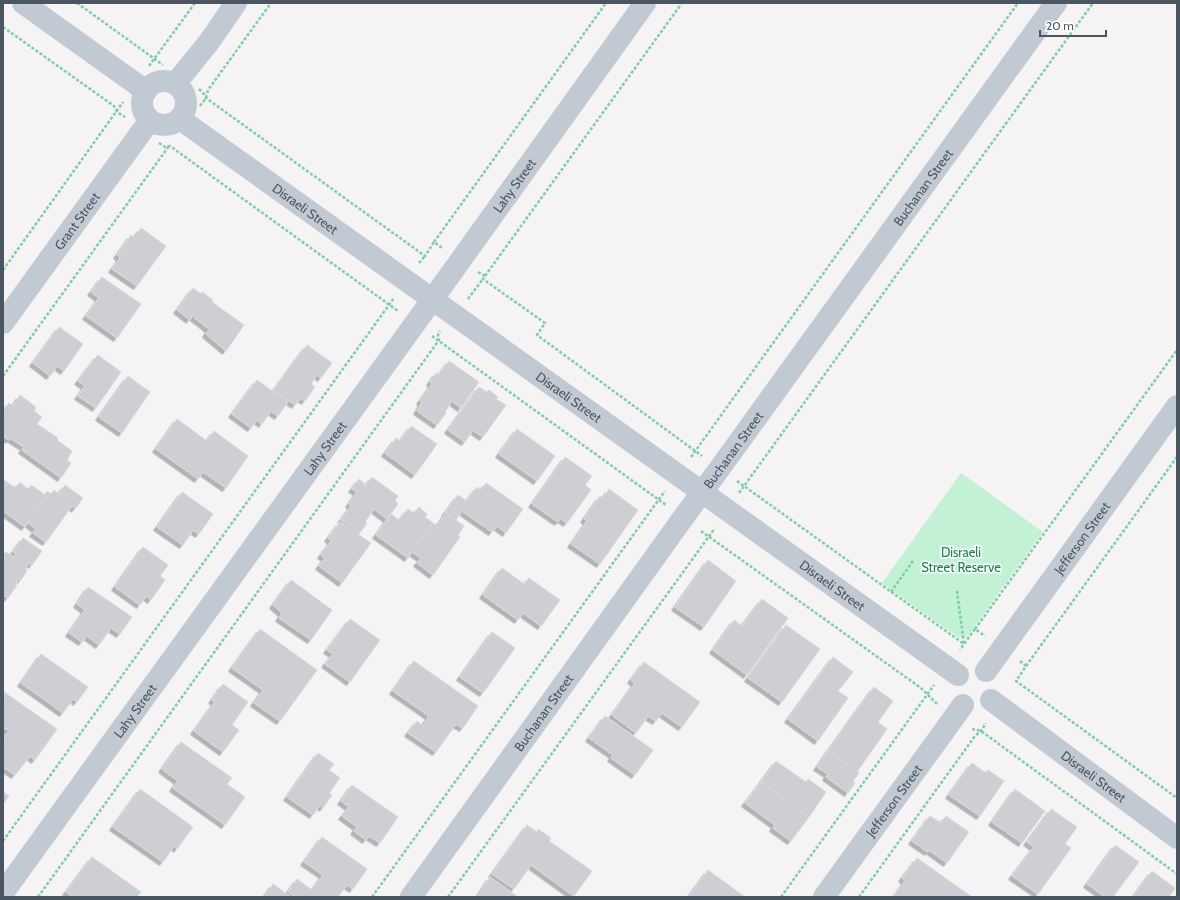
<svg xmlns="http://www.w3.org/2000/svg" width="1180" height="900" viewBox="0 0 1180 900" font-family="Cabin,sans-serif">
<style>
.green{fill:#c3f1d5}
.building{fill:#cdcfd5;stroke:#d7d9de;filter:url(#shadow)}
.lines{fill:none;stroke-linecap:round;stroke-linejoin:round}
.path{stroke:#7ad0a6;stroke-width:2.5;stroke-dasharray:3 2;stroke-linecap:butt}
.minor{stroke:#c1cad2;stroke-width:22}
.labels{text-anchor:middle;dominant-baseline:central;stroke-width:3;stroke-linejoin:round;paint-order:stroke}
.street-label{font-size:13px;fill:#4a5661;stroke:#fff}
.park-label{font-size:13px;fill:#17864f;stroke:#fff}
</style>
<defs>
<filter id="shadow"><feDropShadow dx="-3.5" dy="3.5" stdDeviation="0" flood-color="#0004"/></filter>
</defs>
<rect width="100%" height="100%" fill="#f5f3f3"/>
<!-- green -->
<path class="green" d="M961 473 1043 532 967 637 959 638 882 583Z"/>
<!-- building -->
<g class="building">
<path d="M141 228 166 246 137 286 112 269 120 258 117 255 131 235 135 238Z"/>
<path d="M102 277 141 304 117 338 86 316 99 298 91 292Z"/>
<path d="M193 288 201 294 202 292 213 300 212 302 244 325 226 351 206 334 209 329 192 316 190 320 177 310Z"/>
<path d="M59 327 83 344 64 371 57 366 50 376 33 363Z"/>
<path d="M307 345 332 363 321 378 317 375 311 384 315 387 305 401 301 398 295 405 274 390Z"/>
<path d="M98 355 121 372 96 408 78 396 85 386 78 381Z"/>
<path d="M449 361 479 382 461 408 452 401 445 412 446 413 437 425 417 411 422 402 420 401 432 384 430 382 436 373 439 375Z"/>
<path d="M128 376 150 392 122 433 99 417Z"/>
<path d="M257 380 288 402 278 416 271 411 262 424 257 420 251 428 232 414Z"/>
<path d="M479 387 487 392 489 390 498 397 496 399 506 405 483 437 473 430 465 442 448 430Z"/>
<path d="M20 395 36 407 34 411 42 417 37 424 58 438 57 440 72 451 67 460 71 463 61 478 22 450 24 447 10 438 9 440 3 436V411L9 403 13 406Z"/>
<path d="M177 419 207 441 214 431 248 456 226 488 203 472 198 479 156 449Z"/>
<path d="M411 426 437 444 415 475 385 453 396 438 400 441Z"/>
<path d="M517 429 555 456 537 481 499 454Z"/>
<path d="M565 457 592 476 585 485 591 490 567 523 561 519 558 522 532 504Z"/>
<path d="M372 477 398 496 395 501 398 504 387 519 374 509 365 522 367 523 360 533 341 520 351 506 349 504 357 492 352 489 359 479 366 485Z"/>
<path d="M4 480 16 488 20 482 28 489 31 485 47 496 25 527 3 511V482Z"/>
<path d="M486 483 523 509 506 533 497 526 492 532 462 511 456 520 445 513 458 495 467 501 477 487 481 490Z"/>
<path d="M65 485 83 498 75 509 72 506 46 542 33 533 36 529 28 523 47 496 45 495 47 491 51 494 54 490 59 494Z"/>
<path d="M609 489 638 510 600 564 571 544 587 521 584 519 600 496 603 499Z"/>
<path d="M182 492 213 514 199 534 193 530 183 545 157 527Z"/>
<path d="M419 507 427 514 425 517 433 523 408 558 376 535 391 514 399 520 408 509 414 513Z"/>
<path d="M446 513 464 526 458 535 460 537 433 575 417 563 421 558 412 552 433 523 436 525 438 522H440Z"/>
<path d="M340 522 371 543 342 583 319 566 325 558 321 555 331 541 328 538Z"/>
<path d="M23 538 42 551 32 565 29 563 25 569 27 571 21 580 19 578 15 584 17 585 8 598 3 595V555L6 552 14 557 16 554 13 552Z"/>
<path d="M143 547 168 565 160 576 165 580 151 600 146 596 140 605 115 587Z"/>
<path d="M708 560 736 581 704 627 675 607Z"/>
<path d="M502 568 524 584 529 578 560 600 541 626 523 613 518 620 483 595Z"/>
<path d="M291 580 332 610 311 640 279 618 282 613 273 605Z"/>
<path d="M88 587 132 617 120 634 111 628 99 645 87 636 82 642 69 633 85 610 77 604Z"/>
<path d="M762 599 788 618 747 675 713 650 734 620 742 626Z"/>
<path d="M350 619 380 640 350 682 325 664 333 654 327 650Z"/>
<path d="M786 625 820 649 782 702 748 678Z"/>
<path d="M260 629 317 670 280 721 254 703 263 690 232 668Z"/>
<path d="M492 632 515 648 483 693 460 677Z"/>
<path d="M41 654 88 687 77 702 73 699 63 713 21 683Z"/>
<path d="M833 657 853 672 838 691 848 698 818 741 788 719Z"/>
<path d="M414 661 478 706 463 728 456 724 436 752 408 733 417 721 423 726 429 716 393 691Z"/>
<path d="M644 662 700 702 682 727 662 713 656 721 648 716 636 733 612 715 635 683 631 680Z"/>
<path d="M223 684 248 702 232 725 239 730 223 752 194 731 215 702 212 700Z"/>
<path d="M874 687 893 701 878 722 887 729 857 772 828 751Z"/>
<path d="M4 692 57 729 35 760 30 756 15 775 3 767V739L9 731 3 727Z"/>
<path d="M605 716 653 750 635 775 611 758 613 755 589 738Z"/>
<path d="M181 742 232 778 227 784 245 797 225 825 173 788 178 781 162 769Z"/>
<path d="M828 751 859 773 853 781 855 783 848 793 826 777 828 774 817 767Z"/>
<path d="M318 753 334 764 329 770 340 778 329 793 332 795 323 808 320 805 313 815 287 797Z"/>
<path d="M776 761 806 782 808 779 826 792 809 817 761 782Z"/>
<path d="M972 763 986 773 988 770 1004 781 980 816 949 795Z"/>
<path d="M761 782 809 817 791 841 773 828 775 825 745 803Z"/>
<path d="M352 785 398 817 380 843 369 836 366 840 354 831 357 827 342 816 349 807 341 801Z"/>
<path d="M140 789 193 827 177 849 174 846 163 862 113 827Z"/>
<path d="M1015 789 1045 811 1022 843 992 822Z"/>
<path d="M3 792 9 796 3 804Z"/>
<path d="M1051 809 1077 827 1065 844 1071 848 1038 894 1012 876 1034 847 1027 842Z"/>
<path d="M930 816 941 823 946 816 969 832 947 863 929 850 928 852 912 841Z"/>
<path d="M527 825 537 832 538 829 551 838 549 841 592 871 574 896 531 865 514 889 492 874Z"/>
<path d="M322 837 367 869 353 889 347 885 338 897H296L288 892 297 879 312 890 323 875 304 862Z"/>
<path d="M1115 845 1139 862 1113 897H1105L1087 884Z"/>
<path d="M92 857 141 892 137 897H73L66 892Z"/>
<path d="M917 858 972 897H894L905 881 902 878Z"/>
<path d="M708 870 745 897 689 896Z"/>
<path d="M1152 871 1175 888 1169 897H1133Z"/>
<path d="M490 877 518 897H477Z"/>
<path d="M273 884 291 897H264Z"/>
</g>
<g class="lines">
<!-- path -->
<g class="path">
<path d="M77 3 163 65"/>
<path d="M3 27 114 106 117 112 125 117"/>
<path d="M149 66 195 3"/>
<path d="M199 89 204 94 206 98 425 256 434 242 442 248"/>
<path d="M200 106 206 98 208 90 271 3"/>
<path d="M159 143 165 147 170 146 398 311"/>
<path d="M434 242 606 3"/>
<path d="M419 263 425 256"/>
<path d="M3 270 123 102"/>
<path d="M478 272 485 276 483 279 545 323 537 335 702 456"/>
<path d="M485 276 682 3"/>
<path d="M468 299 483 279"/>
<path d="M432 336 666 505"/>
<path d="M3 376 169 146"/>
<path d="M691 457 1018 3"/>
<path d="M737 481 964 644 975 629 985 636"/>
<path d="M739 493 1093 3"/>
<path d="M701 531 921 688 937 704"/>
<path d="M957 591 964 644 960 650"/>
<path d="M891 592 913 561"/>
<path d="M975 629 1177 350"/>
<path d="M1020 661 1026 666 1016 681 1177 798"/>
<path d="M1026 666 1177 457"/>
<path d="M972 729 981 731 1177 874"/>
<path d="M3 841 394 298"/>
<path d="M38 897 439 340 438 334 440 331"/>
<path d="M372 897 665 491"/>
<path d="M448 897 715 528"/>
<path d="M781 897 934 685"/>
<path d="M859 897 975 736 981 731 986 723"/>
</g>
<!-- minor -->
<g class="minor">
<path d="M23 3 146 91"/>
<circle cx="164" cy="103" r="22"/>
<path d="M175 84 209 42 236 3"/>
<path id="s1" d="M180 119 958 675"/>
<path id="s2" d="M3 323 150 120"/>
<path id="s3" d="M986 671 1177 406"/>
<path id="s4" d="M991 700 1177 838"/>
<path id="s5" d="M3 893 432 300 645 3"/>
<path id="s6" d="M411 897 683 518 720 468 1056 3"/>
<path id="s7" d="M824 897 963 705"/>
</g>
</g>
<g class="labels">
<!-- street labels -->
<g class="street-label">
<text stroke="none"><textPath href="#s5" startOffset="873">Lahy Street</textPath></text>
<text stroke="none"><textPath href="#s6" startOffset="875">Buchanan Street</textPath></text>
<text stroke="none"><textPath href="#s1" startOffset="154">Disraeli Street</textPath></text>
<text stroke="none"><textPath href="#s2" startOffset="126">Grant Street</textPath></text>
<text stroke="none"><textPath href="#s1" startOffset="478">Disraeli Street</textPath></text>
<text stroke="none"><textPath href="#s5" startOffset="549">Lahy Street</textPath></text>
<text stroke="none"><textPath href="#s6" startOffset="551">Buchanan Street</textPath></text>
<text stroke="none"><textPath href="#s3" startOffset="164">Jefferson Street</textPath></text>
<text stroke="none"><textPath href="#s1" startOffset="802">Disraeli Street</textPath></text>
<text stroke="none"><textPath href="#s5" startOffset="225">Lahy Street</textPath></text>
<text stroke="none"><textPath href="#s6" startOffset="227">Buchanan Street</textPath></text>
<text stroke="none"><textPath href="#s4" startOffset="128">Disraeli Street</textPath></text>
<text stroke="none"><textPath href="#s7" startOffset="119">Jefferson Street</textPath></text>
</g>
<!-- park labels -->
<g class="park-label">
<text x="961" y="552">Disraeli<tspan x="961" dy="15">Street Reserve</tspan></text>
</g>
</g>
<!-- border -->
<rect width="1180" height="900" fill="none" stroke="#4a5661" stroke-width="8"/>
<!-- scale -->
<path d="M1040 30v6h66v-6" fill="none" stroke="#4a5661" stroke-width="2"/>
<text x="1046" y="30" font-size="12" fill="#4a5661" stroke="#ffffff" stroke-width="3" paint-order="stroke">20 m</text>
</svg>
